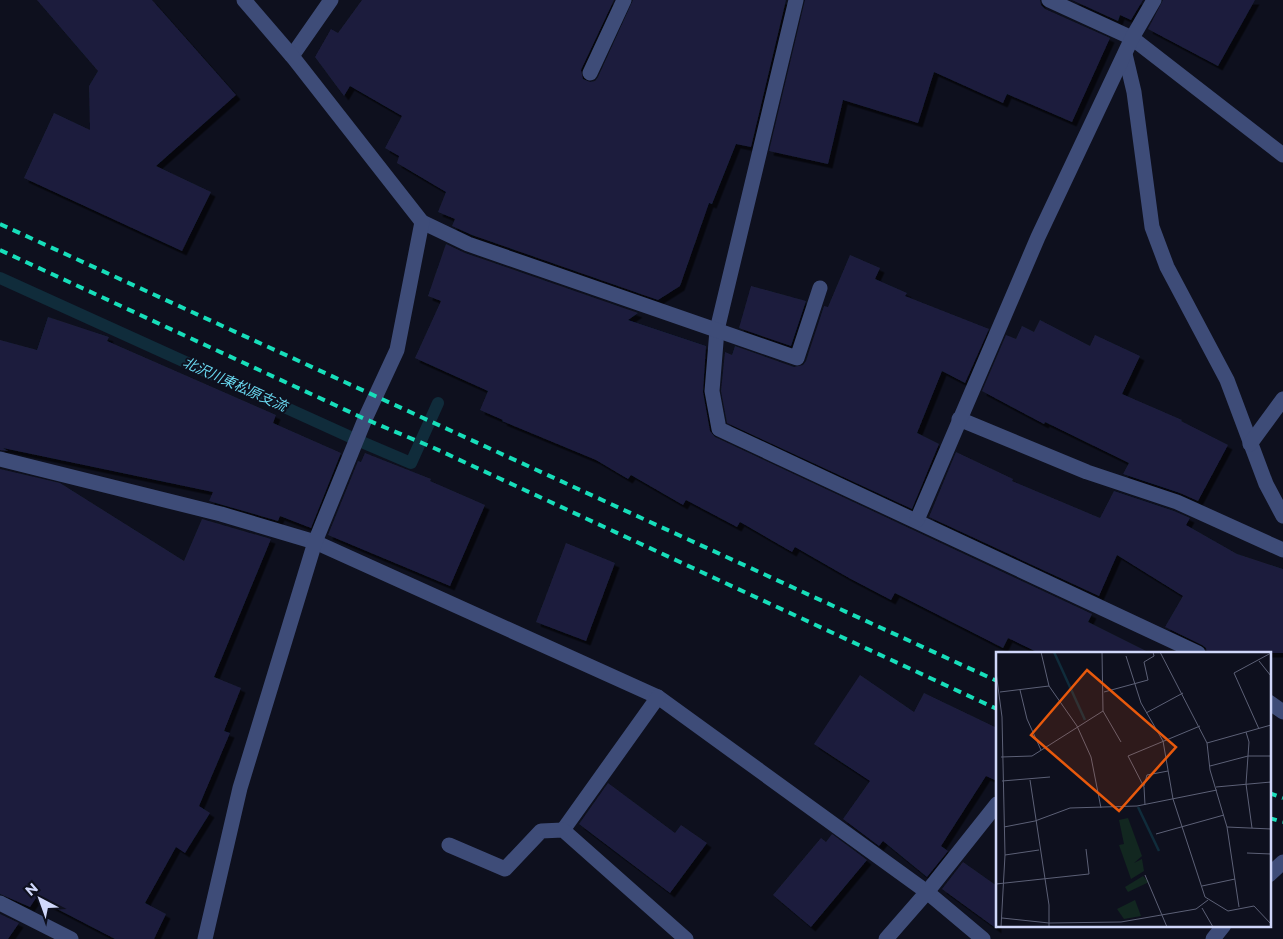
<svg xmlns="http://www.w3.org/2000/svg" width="1283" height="939" viewBox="0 0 1283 939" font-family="Montserrat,'Noto Sans JP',sans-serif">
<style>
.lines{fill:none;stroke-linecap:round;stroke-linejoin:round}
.stream{stroke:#102c3b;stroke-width:12}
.building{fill:#1c1f3c;filter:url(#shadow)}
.minor{stroke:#3e4c78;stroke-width:15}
.rail{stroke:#17deba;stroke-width:4;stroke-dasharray:8 6;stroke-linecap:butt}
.labels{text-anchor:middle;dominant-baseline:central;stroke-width:4;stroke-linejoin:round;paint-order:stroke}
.water-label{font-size:14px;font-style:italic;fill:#69d7ef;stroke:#0e101e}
.inset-river{fill:none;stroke:#102c3b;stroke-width:2.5}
.inset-road{fill:none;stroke:#5c6076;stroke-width:1}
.view{fill:#e8590c;fill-opacity:0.15;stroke:#e8590c;stroke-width:2.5}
.inset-edge{fill:none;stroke:#d0d7fa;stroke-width:2.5}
</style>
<defs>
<filter id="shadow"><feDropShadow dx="4.5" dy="4.5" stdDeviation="0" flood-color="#0009"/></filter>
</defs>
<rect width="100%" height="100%" fill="#0e101e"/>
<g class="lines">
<!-- stream -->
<path class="stream" d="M0 278 357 440 411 463 438 403"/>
</g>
<!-- building -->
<g class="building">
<path d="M37 0H152L236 95 156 166 211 192 182 251 24 178 54 113 90 130 89 86 98 71Z"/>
<path d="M362 0H614L581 70 583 79 590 82 595 81 598 77 633 0H786L751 147 736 144 712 204 709 203 680 286 658 300 472 235 452 226 455 219 438 212 446 192 397 163 399 156 385 148 402 116 350 86 344 96 315 57 331 29 338 33Z"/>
<path d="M805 0H1040L1041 5 1045 9 1110 38 1072 122 1007 94 1003 103 934 72 918 123 843 100 828 164 769 151Z"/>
<path d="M1072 0H1143L1131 20 1120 15 1118 21Z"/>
<path d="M1163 0H1255L1218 66 1148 29Z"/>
<path d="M446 244 465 253 638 313 628 320 706 346 703 392 710 431 715 437 1092 614 1088 622 1150 653H1039L1008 638 1003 648 895 593 891 600 849 578 795 547 792 552 740 522 737 527 686 500 683 505 631 475 628 479 596 460 502 421 503 420 480 410 488 391 415 358 441 301 428 296Z"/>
<path d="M850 255 880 268 875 279 907 293 905 296 989 329 965 383 942 371 917 433 939 444 912 509 727 423 721 391 725 352 732 355 735 346 794 367 803 365 806 361 824 306 828 307Z"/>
<path d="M751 286 806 301 791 346 739 328Z"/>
<path d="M48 317 109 337 107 341 276 415 273 423 341 453 311 528 280 516 278 521 209 501 213 492 3 448 8 451 0 450V340L37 350Z"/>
<path d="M1040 320 1090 346 1095 335 1140 356 1122 394 1182 420 1181 421 1228 445 1198 501 1180 493 1123 474 1129 463 1045 422 1044 424 982 391 1006 335 1016 339 1022 326 1034 332Z"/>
<path d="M956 452 1013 479 1012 481 1100 518 1114 491 1174 511 1190 518 1186 525 1237 554 1283 569V653H1207L1206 648 1202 645 1165 627 1183 596 1117 555 1099 596 929 517Z"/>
<path d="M365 453 431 479 430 481 485 505 450 586 328 535 358 461 361 462Z"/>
<path d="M0 469 60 483 184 561 202 519 271 539 214 677 241 688 224 731 230 733 199 806 210 813 185 853 176 847 145 903 166 914 154 939H115L36 898 30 907 0 894Z"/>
<path d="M566 543 615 563 586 641 536 622Z"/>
<path d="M860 675 914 712 924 693 997 728V781L986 776 941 846 948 851 927 877 883 841 879 846 843 819 870 781 814 744Z"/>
<path d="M608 783 675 833 681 825 707 843 670 893 579 824Z"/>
<path d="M832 834 867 860 811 927 773 895 821 838 826 842Z"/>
<path d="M963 862 997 886V929L942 889Z"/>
<path d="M0 914 19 923 8 939H0Z"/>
</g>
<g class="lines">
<!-- minor -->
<g class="minor">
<path d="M796 0 717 330 712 391 719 429 1198 653"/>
<path d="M1049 0 1132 38 1283 155"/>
<path d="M1125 54 1134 92 1152 227 1167 267 1227 380 1266 484 1283 516"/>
<path d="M292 56 331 0"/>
<path d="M590 73 624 0"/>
<path d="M422 222 468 244 797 358 820 288"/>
<path d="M959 419 1087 472 1177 502 1283 550"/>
<path d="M1250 444 1283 399"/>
<path d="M0 459 221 514 315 542 658 697 927 892 983 939"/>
<path d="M917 520 1038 237 1132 38 1154 0"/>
<path d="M1269 702 1283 712"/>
<path d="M563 830 658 697"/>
<path d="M449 845 505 869 541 831 563 830 686 939"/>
<path d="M1269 875 1283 862"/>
<path d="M0 903 71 939"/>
<path d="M205 939 240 788 315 542 365 419 397 350 422 222 292 56 244 0"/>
<path d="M886 939 927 892 997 804"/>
<path d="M1213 939 1224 925"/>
</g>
<!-- rail -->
<g class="rail">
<path d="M0 224 997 681"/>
<path d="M0 250 365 419 434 448 997 709"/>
<path d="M1269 793 1283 798"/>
<path d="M1269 818 1283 822"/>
</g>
</g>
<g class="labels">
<!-- water labels -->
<g class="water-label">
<text transform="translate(235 384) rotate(24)">北沢川東松原支流</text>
</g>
</g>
<!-- overview -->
<g transform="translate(996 652)">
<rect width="275" height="275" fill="#0e101e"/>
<path d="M132 166 146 204 138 211 146 207 148 219 135 227 123 193 128 192 123 168ZM147 224 153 230 132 240 129 235ZM139 248 145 264 128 267 121 257Z" fill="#122720"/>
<path class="inset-river" d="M58 0 89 68M142 155 163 199"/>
<path class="inset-road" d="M45 0 53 34 81 74 95 105 105 156M164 0 211 91 214 118 231 175 243 255M130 4 145 51 167 89 177 147 209 245 232 259 258 254 275 272M263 9 275 24M0 20 6 65 9 203 5 275M24 38 31 67 45 98M4 40 53 34M108 40 152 28 148 10 158 4 157 0M107 59 125 90M150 61 187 41M263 77 238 21 275 1M250 80 253 90 250 132 256 176M211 91 275 73M5 105 36 104 107 59 106 0M214 114 252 104H275M34 128 53 253V275M6 129 54 125M148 134 151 123 172 119M220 135 275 130M149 153 148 135 132 104 204 74M8 175 39 169 74 156 141 154 221 138M231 175 275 177M160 182 228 163M251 201 275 202M9 203 43 198M149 223 171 275M0 232 93 222 90 197M206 234 239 227M206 256 217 275M6 266 53 271 125 270 200 257 212 248"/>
<path class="view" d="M91 18 180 95 123 159 35 83Z"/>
<rect width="275" height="275" class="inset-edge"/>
</g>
<!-- north arrow -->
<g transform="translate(40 899) rotate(319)" stroke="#0e101e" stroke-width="4" paint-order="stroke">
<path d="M0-4L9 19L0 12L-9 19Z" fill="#d0d7fa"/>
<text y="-8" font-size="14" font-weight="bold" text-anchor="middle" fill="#d0d7fa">N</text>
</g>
</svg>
